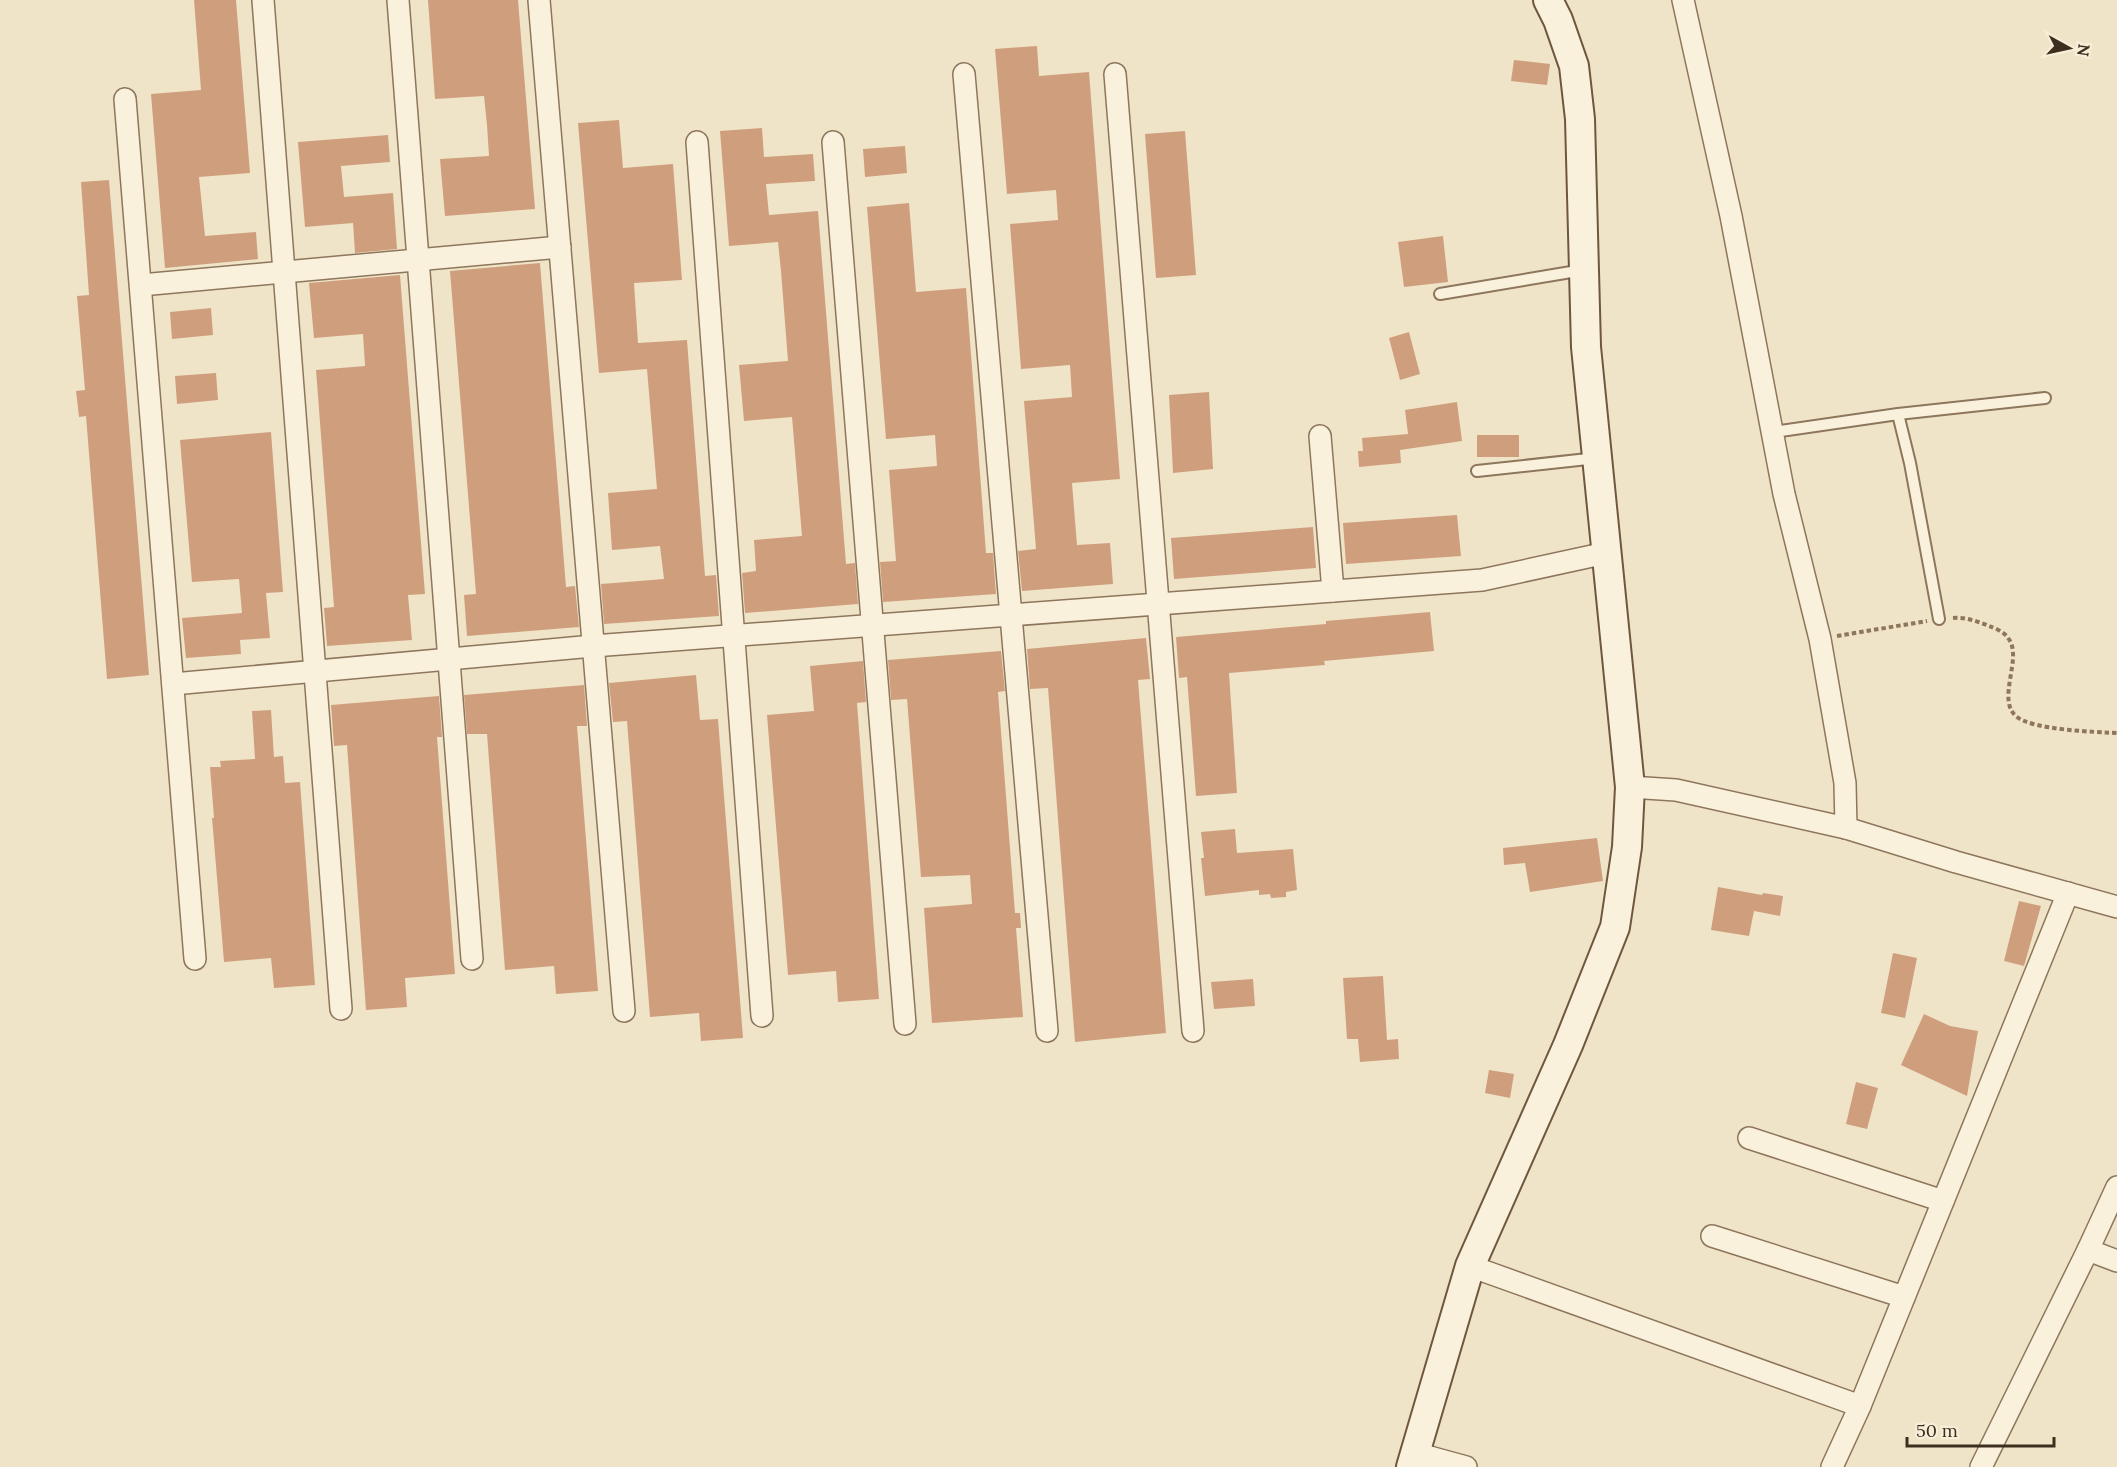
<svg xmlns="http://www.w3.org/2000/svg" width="2117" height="1467" viewBox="0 0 2117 1467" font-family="Lora,serif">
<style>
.building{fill:#cf9f7d}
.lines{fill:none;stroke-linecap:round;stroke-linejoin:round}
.service-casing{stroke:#8d765c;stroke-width:14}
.minor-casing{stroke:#8d765c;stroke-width:24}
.secondary-casing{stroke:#6f573f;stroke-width:32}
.path{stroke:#8d765c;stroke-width:4;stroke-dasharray:4.5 3;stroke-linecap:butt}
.service{stroke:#faf1dc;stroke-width:10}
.minor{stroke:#faf1dc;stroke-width:21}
.secondary{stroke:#faf1dc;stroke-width:28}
</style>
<rect width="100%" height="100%" fill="#f0e4c8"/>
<!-- building -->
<g class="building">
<path d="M194 0H236L250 173 199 177 205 236 256 232 258 259 165 268 151 94 201 90Z"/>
<path d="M428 0H518L535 209 445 216 440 159 489 156 487 125 484 96 435 99Z"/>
<path d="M1037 46 1039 76 1089 72 1120 479 1072 483 1077 545 1110 543 1113 584 1022 591 1018 551 1036 549 1024 401 1072 397 1070 365 1021 369 1010 224 1058 220 1056 190 1007 194 995 49Z"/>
<path d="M1514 60 1550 64 1547 85 1511 81Z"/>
<path d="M619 120 623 168 673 164 682 280 634 283 638 343 687 340 705 576 716 575 719 616 604 624 601 584 664 579 660 546 612 550 608 493 657 489 647 369 599 373 578 123Z"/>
<path d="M762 128 764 157 813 154 815 181 766 184 769 215 818 211 846 564 855 563 858 604 745 613 742 573 756 571 754 540 802 536 792 417 744 421 739 365 788 361 781 271 778 242 729 246 720 131Z"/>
<path d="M1185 131 1196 275 1156 278 1145 134Z"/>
<path d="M388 135 390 162 341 166 344 197 393 193 397 249 355 253 353 223 305 227 298 142Z"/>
<path d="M905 146 907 173 865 177 863 149Z"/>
<path d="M109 180 149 675 107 679 86 416 79 417 76 391 85 390 77 296 89 295 81 182Z"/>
<path d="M909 203 916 292 966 288 986 553H993L996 594 883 602 880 562 896 561 889 470 937 466 935 435 886 439 867 207Z"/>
<path d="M1443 236 1448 282 1404 287 1398 242Z"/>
<path d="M540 263 566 587 575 586 579 627 467 636 464 595 476 594 450 271Z"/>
<path d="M400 275 425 594 408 595 412 640 327 646 324 608 334 607 316 370 365 366 363 334 314 338 309 283Z"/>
<path d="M211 308 213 335 172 339 170 312Z"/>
<path d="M1409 332 1420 374 1400 380 1389 338Z"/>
<path d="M216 373 218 400 177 404 175 376Z"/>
<path d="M1209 392 1213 469 1173 473 1169 395Z"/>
<path d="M1457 402 1462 441 1400 450 1401 463 1359 467 1358 451H1363L1362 438 1408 434 1405 410Z"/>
<path d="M271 432 283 592 266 593 270 638 240 640 241 654 186 658 182 618 242 613 239 579 192 582 180 440Z"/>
<rect x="1477" y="435" width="42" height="22"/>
<path d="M1457 515 1461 556 1346 564 1343 523Z"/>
<path d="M1313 527 1316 568 1174 579 1171 538Z"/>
<path d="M1430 612 1434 651 1324 661 1325 665 1229 673 1237 793 1196 796 1187 677 1179 678 1176 637 1326 624V621Z"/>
<path d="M1146 638 1150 679 1138 680 1166 1033 1075 1042 1048 688 1030 689 1027 649Z"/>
<path d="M1001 651 1005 691 998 692 1015 913H1020L1021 928H1016L1023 1017 932 1023 924 908 972 904 970 875 921 877 907 699 891 700 888 660Z"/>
<path d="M863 661 866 702 857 703 879 999 838 1002 836 971 788 975 767 715 814 711 810 666Z"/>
<path d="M696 675 700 720 718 719 743 1038 701 1041 699 1013 650 1017 627 721 613 722 609 683Z"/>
<path d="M584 685 587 726H577L598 991 556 994 554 966 505 970 487 734H467L464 695Z"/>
<path d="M439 696 442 737H437L455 974 405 978 407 1007 366 1010 347 745 334 746 331 705Z"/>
<path d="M271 710 274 757 283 756 285 783 300 782 315 985 274 988 271 958 224 962 212 818H214L210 767H221L220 761 255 759 252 711Z"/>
<path d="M1235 829 1237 853 1293 849 1297 890 1286 892V897L1271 898 1270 894 1259 895V890L1205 896 1201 858H1204L1201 832Z"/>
<path d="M1597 838 1603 881 1530 892 1525 863 1504 865 1503 848Z"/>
<path d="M1718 887 1762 895 1763 893 1783 896 1780 916 1754 911 1749 936 1711 930Z"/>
<path d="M2019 901 2041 906 2024 966 2004 961Z"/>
<path d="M1893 953 1917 958 1905 1018 1881 1013Z"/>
<path d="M1383 976 1387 1040 1398 1039 1399 1059 1360 1062 1358 1039H1347L1343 978Z"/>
<path d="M1253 979 1255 1006 1214 1009 1211 982Z"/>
<path d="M1924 1014 1950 1026 1978 1031 1967 1096 1901 1065Z"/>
<path d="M1489 1070 1514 1074 1510 1098 1485 1093Z"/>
<path d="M1856 1082 1878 1088 1867 1129 1846 1124Z"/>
</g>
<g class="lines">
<!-- service casing -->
<g class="service-casing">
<g id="service">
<path d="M1440 294 1583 270"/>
<path d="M1898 414 1910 463 1939 619"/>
<path d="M1774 432 1898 414 2045 398"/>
<path d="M1477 471 1597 458"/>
</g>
</g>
<!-- minor casing -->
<g class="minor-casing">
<g id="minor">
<path d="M263 0 341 1009"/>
<path d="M398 0 472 959"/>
<path d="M539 0 624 1011"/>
<path d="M1683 0 1731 216 1784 494 1820 639 1845 783 1846 828"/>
<path d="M964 74 1047 1031"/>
<path d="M1115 74 1193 1031"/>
<path d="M125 99 195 959"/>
<path d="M697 142 762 1016"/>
<path d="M833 142 905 1024"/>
<path d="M141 285 560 247"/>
<path d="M1320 436 1333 591"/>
<path d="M173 684 593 646 1482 580 1606 553"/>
<path d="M1630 787 1676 790 1846 828 1956 862 2117 907"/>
<path d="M1749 1138 1943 1201"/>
<path d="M2117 1187 2088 1250 2117 1261"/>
<path d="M1712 1236 1904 1297"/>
<path d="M1470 1266 1860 1406"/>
<path d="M1415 1453 1466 1467"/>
<path d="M1832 1467 1860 1406 2068 893"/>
<path d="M1981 1467 2088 1250"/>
</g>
</g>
<!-- secondary casing -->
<g class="secondary-casing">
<path id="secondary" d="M1411 1467 1470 1266 1568 1045 1615 927 1627 847 1630 787 1586 347 1580 119 1574 66 1558 20 1548 0"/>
</g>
<!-- path -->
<g class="path">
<path d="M1953 618C1965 617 1977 621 1989 626 1995 628 2004 632 2008 638 2024 657 1995 700 2017 717 2034 730 2095 732 2117 733"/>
<path d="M1837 636 1927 621"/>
</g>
<!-- service -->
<use href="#service" class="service"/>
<!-- minor -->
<use href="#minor" class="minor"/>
<!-- secondary -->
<use href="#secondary" class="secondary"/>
</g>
<!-- north arrow -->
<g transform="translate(2069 48) rotate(98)" stroke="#f7eed8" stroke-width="4.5" paint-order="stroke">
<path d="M0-4.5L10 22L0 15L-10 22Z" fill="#3d2e20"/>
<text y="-9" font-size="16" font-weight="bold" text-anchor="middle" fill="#3d2e20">N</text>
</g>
<!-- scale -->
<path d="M1907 1437v9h147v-9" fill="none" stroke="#3d2e20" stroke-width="3"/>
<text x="1916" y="1437" font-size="18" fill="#3d2e20" stroke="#f7eed8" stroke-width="4.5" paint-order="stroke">50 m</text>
</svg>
